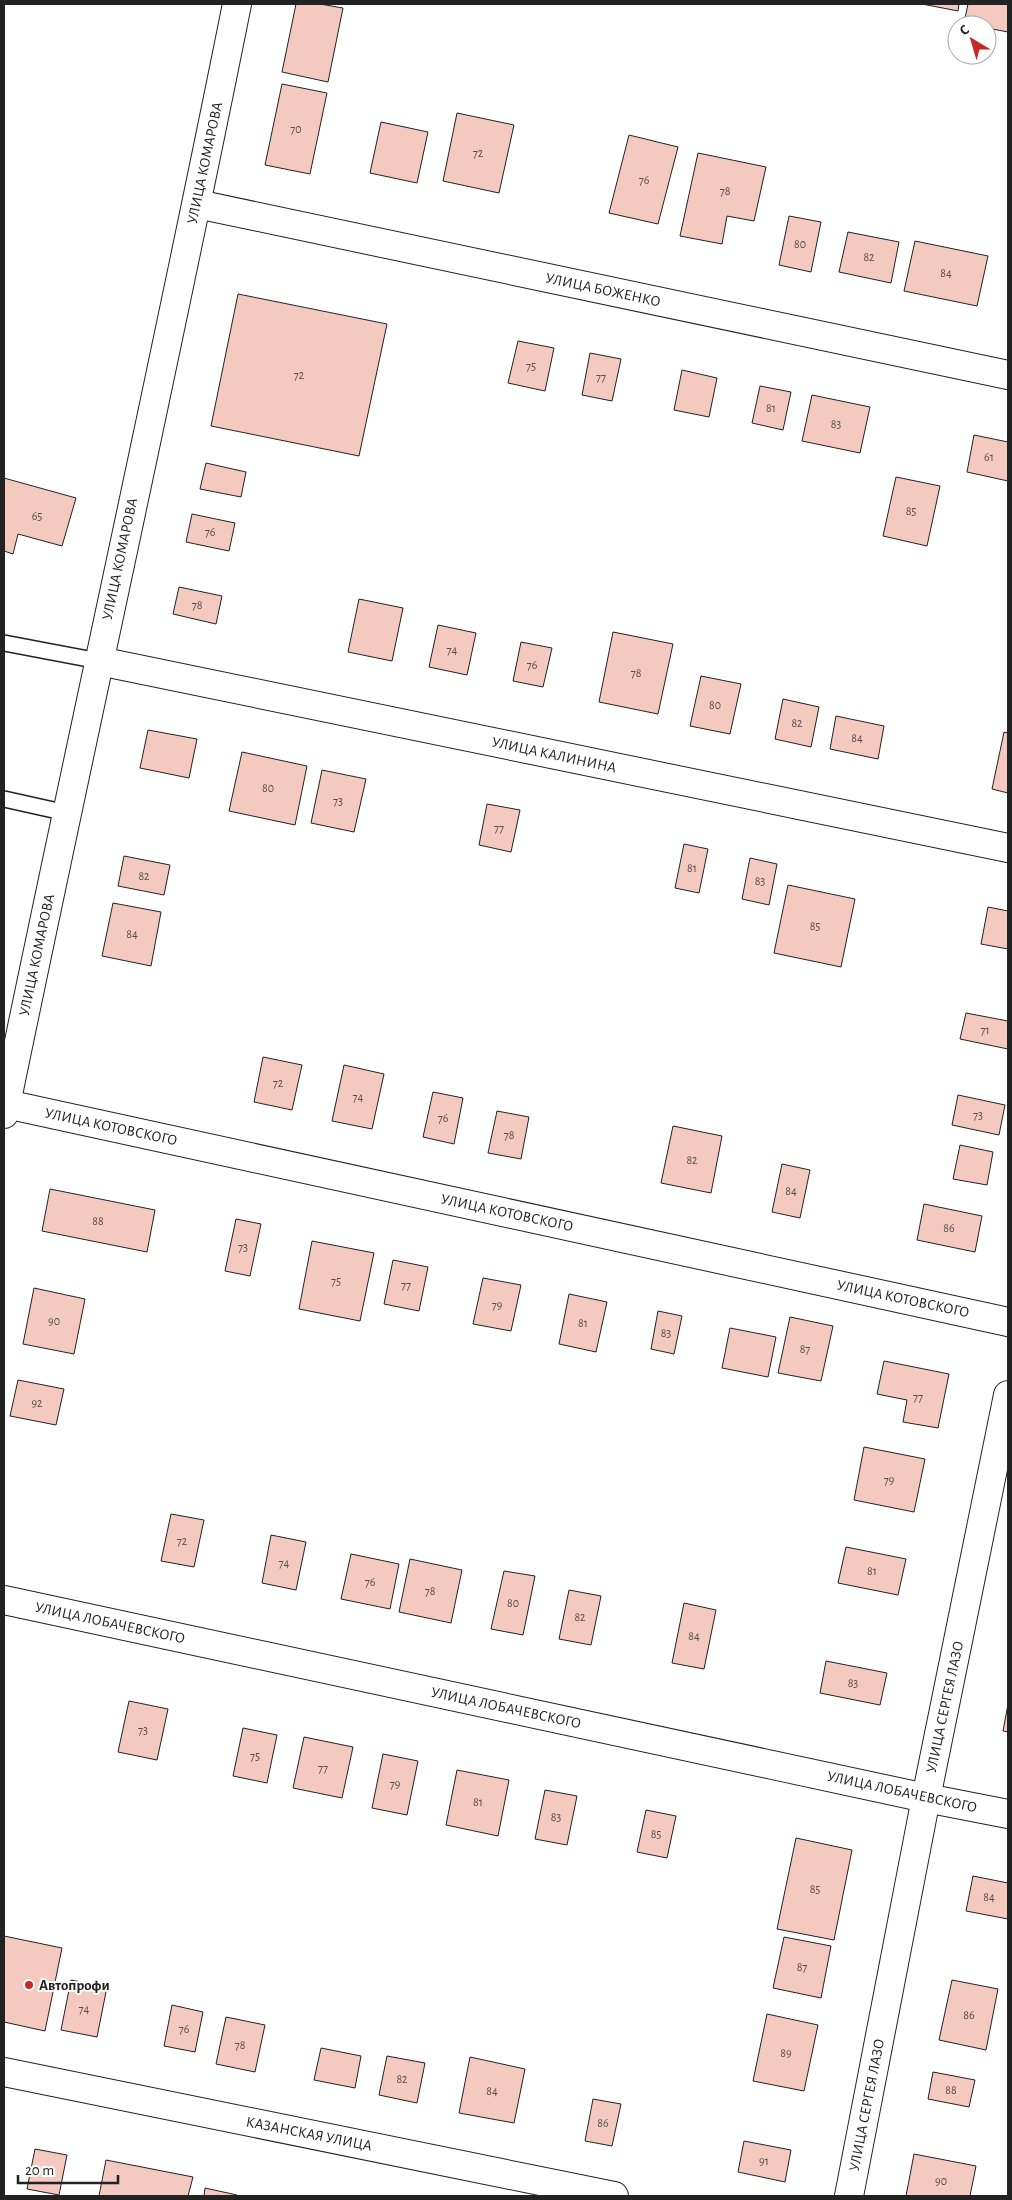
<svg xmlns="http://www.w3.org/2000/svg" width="1012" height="2200" viewBox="0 0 1012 2200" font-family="'Alegreya Sans',sans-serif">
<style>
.building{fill:#f3c9c0;stroke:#222}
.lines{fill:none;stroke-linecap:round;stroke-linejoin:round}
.lane-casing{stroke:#222;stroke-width:18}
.street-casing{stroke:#222;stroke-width:30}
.secondary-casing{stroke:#222;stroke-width:30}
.lane{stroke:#fff;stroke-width:15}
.street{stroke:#fff;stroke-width:28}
.secondary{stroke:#fff;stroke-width:28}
.poi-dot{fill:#c62828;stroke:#fff;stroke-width:2}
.labels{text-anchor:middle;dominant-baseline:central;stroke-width:4;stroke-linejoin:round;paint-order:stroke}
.number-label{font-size:12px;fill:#564c4a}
.street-label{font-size:15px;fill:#222;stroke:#fff}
.poi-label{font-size:15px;font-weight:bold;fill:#222;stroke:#fff;text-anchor:start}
</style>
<rect width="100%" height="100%" fill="#fff"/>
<!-- building -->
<g class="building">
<path d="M296 4H320L343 8 328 82 282 72Z"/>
<path d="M922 4H959L958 11Z"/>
<path d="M968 4H1008V32L987 28V25L964 23Z"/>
<path d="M282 84 327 93 310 174 265 165Z"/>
<path d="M457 113 514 125 499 193 443 181Z"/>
<path d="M381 122 428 132 417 183 370 173Z"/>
<path d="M629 135 678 147 658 224 609 213Z"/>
<path d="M698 153 766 167 754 221 727 216 722 244 680 236Z"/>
<path d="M789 216 821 222 811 272 779 265Z"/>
<path d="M848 232 899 242 891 283 839 272Z"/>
<path d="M915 241 988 256 977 306 904 291Z"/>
<path d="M238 294 387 324 359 456 211 426Z"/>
<path d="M518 341 554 348 545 391 508 383Z"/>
<path d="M590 353 621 359 612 401 582 395Z"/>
<path d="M682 370 717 378 709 417 674 410Z"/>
<path d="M760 386 791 392 783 430 752 423Z"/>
<path d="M812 395 870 407 860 453 802 441Z"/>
<path d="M974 435 1008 442V481L967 472Z"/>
<path d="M206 463 246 472 241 497 200 489Z"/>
<path d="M896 477 940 486 927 546 883 536Z"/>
<path d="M4 478 76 498 62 546 18 534 13 554 4 551Z"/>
<path d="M192 514 235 523 229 551 186 542Z"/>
<path d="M179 587 222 596 216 624 173 614Z"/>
<path d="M359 599 403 608 392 661 348 652Z"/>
<path d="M438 625 476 633 467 675 429 667Z"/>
<path d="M613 632 673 644 658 714 599 702Z"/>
<path d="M521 642 552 648 543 687 513 681Z"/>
<path d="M701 676 741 684 730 734 690 726Z"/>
<path d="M783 699 819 707 811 747 775 739Z"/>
<path d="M836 716 884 726 878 759 830 749Z"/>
<path d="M148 730 197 739 189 778 140 768Z"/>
<path d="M1004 732 1008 733V793L992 789Z"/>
<path d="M242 752 307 766 295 825 229 811Z"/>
<path d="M322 770 366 779 354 832 311 823Z"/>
<path d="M487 804 520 810 511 852 479 845Z"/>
<path d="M684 844 708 849 699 893 675 888Z"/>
<path d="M124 856 170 865 164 895 118 886Z"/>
<path d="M750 858 777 864 769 905 742 899Z"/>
<path d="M788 885 855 899 841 967 774 953Z"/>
<path d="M113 903 161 912 151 966 102 956Z"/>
<path d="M988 907 1008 911V949L981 944Z"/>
<path d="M966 1013 1008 1021V1049L960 1039Z"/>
<path d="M263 1057 302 1065 292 1110 254 1102Z"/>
<path d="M344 1065 384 1074 372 1129 332 1121Z"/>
<path d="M433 1092 463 1098 454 1144 423 1137Z"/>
<path d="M958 1095 1005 1105 999 1135 952 1125Z"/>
<path d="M497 1111 529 1117 521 1159 488 1153Z"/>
<path d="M673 1126 722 1136 711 1193 661 1183Z"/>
<path d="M960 1145 993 1152 987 1185 953 1179Z"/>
<path d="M782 1164 810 1170 800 1218 772 1212Z"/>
<path d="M50 1189 155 1210 147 1252 42 1231Z"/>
<path d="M924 1204 982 1216 975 1252 917 1240Z"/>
<path d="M236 1219 261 1224 250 1276 225 1271Z"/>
<path d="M312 1241 374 1253 360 1321 299 1309Z"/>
<path d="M393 1260 428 1267 419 1311 384 1304Z"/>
<path d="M483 1278 521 1285 511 1331 473 1324Z"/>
<path d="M34 1288 85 1299 74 1354 23 1344Z"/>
<path d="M569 1294 607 1302 596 1352 559 1344Z"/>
<path d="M658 1311 682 1316 674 1354 651 1349Z"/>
<path d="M790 1317 833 1326 821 1381 778 1373Z"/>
<path d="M730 1328 776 1337 768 1377 722 1368Z"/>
<path d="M884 1361 949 1374 938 1428 903 1422 907 1400 877 1394Z"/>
<path d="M18 1380 64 1389 56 1425 10 1416Z"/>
<path d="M864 1447 925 1459 914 1512 854 1500Z"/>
<path d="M171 1514 204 1520 194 1567 161 1561Z"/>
<path d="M271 1535 306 1542 296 1590 262 1583Z"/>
<path d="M846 1547 906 1559 898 1595 838 1583Z"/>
<path d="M351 1554 399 1564 390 1609 341 1599Z"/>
<path d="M410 1559 462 1570 451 1623 399 1612Z"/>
<path d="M504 1571 535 1576 523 1635 491 1629Z"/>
<path d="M569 1590 601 1596 591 1645 559 1639Z"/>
<path d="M684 1603 716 1610 704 1669 672 1663Z"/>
<path d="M826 1661 887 1673 880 1705 820 1693Z"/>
<path d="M129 1701 168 1709 157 1760 118 1752Z"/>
<path d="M1008 1704V1732L1003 1731Z"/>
<path d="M243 1728 277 1735 267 1783 233 1776Z"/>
<path d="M304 1737 353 1747 342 1798 293 1788Z"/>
<path d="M383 1754 418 1761 407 1815 372 1808Z"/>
<path d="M457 1770 509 1780 498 1836 446 1825Z"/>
<path d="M545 1790 577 1796 567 1845 535 1839Z"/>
<path d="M646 1810 676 1816 667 1858 637 1852Z"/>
<path d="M796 1838 852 1850 834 1940 777 1929Z"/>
<path d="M973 1876 1008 1883V1919L966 1911Z"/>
<path d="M4 1936 62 1948 45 2031 4 2022Z"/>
<path d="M784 1937 831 1946 821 1998 773 1988Z"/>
<path d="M71 1980 107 1987 97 2037 61 2030Z"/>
<path d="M952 1980 998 1989 986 2050 939 2040Z"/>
<path d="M172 2005 203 2012 195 2052 164 2046Z"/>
<path d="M767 2014 818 2025 804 2091 753 2081Z"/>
<path d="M226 2017 265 2025 255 2072 216 2064Z"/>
<path d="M321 2048 361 2056 355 2088 314 2080Z"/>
<path d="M387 2056 425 2063 417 2103 379 2095Z"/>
<path d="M470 2057 525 2069 514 2123 459 2113Z"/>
<path d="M933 2072 975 2080 969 2107 928 2099Z"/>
<path d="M593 2099 621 2104 612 2146 585 2141Z"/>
<path d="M744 2141 791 2150 785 2182 738 2172Z"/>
<path d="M35 2149 67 2155 59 2195 27 2189Z"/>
<path d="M914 2154 976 2166 970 2196H906Z"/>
<path d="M106 2160 193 2177 188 2196H99Z"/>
<path d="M205 2188 237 2195 236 2196H204Z"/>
</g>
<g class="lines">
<!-- lane casing -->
<g class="lane-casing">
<g id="lane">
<path d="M4 643 99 661"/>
<path d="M4 799 67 813"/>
</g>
</g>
<!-- street casing -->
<g class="street-casing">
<g id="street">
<path d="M197 204 1008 375"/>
<path d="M99 661 1008 848"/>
<path d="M6 1104 1008 1322"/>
<path d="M4 1600 926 1798 1008 1814"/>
<path d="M4 2072 614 2196"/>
<path d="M849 2196 926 1798 1008 1395"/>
</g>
</g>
<!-- secondary casing -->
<g class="secondary-casing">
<path id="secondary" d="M4 1114C80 744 163 374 237 4"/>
</g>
<!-- lane -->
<use href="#lane" class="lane"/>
<!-- street -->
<use href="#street" class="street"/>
<!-- secondary -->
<use href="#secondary" class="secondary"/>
</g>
<!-- markers -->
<circle class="poi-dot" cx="29" cy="1985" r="5"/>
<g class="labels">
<!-- number labels -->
<g class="number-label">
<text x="296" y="129">70</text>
<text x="478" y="153">72</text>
<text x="644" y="180">76</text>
<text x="725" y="191">78</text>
<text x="800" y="244">80</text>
<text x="869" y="257">82</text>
<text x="946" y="273">84</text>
<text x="531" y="366">75</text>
<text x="299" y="375">72</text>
<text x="601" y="377">77</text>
<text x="771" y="408">81</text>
<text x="836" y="424">83</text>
<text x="989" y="457">61</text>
<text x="911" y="511">85</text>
<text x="37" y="516">65</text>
<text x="210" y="532">76</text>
<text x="197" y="605">78</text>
<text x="452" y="650">74</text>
<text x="532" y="665">76</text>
<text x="636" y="673">78</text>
<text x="715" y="705">80</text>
<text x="797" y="723">82</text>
<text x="857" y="738">84</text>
<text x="268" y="788">80</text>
<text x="338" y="801">73</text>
<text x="499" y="828">77</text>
<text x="692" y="868">81</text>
<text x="144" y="876">82</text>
<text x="760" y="881">83</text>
<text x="815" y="926">85</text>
<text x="132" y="934">84</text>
<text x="985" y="1030">71</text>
<text x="278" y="1083">72</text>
<text x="358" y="1097">74</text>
<text x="978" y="1115">73</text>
<text x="443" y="1118">76</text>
<text x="509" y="1135">78</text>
<text x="692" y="1160">82</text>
<text x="791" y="1191">84</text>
<text x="98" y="1221">88</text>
<text x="949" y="1228">86</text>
<text x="243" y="1247">73</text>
<text x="336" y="1281">75</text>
<text x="406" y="1285">77</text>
<text x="497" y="1305">79</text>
<text x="54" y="1321">90</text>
<text x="583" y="1323">81</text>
<text x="666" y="1333">83</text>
<text x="805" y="1349">87</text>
<text x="918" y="1397">77</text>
<text x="37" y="1403">92</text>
<text x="889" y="1480">79</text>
<text x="182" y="1541">72</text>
<text x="284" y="1563">74</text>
<text x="872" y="1571">81</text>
<text x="370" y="1582">76</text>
<text x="430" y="1591">78</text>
<text x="513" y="1603">80</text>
<text x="580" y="1617">82</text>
<text x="694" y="1636">84</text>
<text x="853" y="1683">83</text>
<text x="143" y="1730">73</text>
<text x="255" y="1756">75</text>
<text x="323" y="1768">77</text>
<text x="395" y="1784">79</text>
<text x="478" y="1802">81</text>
<text x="556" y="1817">83</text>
<text x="656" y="1834">85</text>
<text x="815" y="1889">85</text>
<text x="989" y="1897">84</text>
<text x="802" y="1967">87</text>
<text x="84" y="2009">74</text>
<text x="969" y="2015">86</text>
<text x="184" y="2029">76</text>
<text x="240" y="2045">78</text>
<text x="786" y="2053">89</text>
<text x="402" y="2079">82</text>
<text x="951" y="2090">88</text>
<text x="492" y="2091">84</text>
<text x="603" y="2123">86</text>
<text x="764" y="2161">91</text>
<text x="941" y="2181">90</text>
</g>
<!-- street labels -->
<g class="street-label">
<text transform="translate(205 163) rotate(-78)">УЛИЦА КОМАРОВА</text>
<text transform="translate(603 290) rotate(12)">УЛИЦА БОЖЕНКО</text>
<text transform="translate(120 559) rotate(-78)">УЛИЦА КОМАРОВА</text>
<text transform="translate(554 755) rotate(12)">УЛИЦА КАЛИНИНА</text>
<text transform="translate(37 955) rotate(-78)">УЛИЦА КОМАРОВА</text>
<text transform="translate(111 1127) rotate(12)">УЛИЦА КОТОВСКОГО</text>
<text transform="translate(507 1213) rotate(12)">УЛИЦА КОТОВСКОГО</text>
<text transform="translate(903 1299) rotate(12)">УЛИЦА КОТОВСКОГО</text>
<text transform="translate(110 1623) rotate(12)">УЛИЦА ЛОБАЧЕВСКОГО</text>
<text transform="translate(945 1707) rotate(-78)">УЛИЦА СЕРГЕЯ ЛАЗО</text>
<text transform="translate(506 1708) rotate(12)">УЛИЦА ЛОБАЧЕВСКОГО</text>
<text transform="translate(902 1792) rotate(12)">УЛИЦА ЛОБАЧЕВСКОГО</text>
<text transform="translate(867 2105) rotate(-79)">УЛИЦА СЕРГЕЯ ЛАЗО</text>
<text transform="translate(309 2134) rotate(11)">КАЗАНСКАЯ УЛИЦА</text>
</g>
<!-- poi labels -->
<g class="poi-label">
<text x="39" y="1985">Автопрофи</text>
</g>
</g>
<!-- border -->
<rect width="1012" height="2200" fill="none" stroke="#222222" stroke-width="10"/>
<!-- north arrow -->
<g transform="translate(972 40) rotate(322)"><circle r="24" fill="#ffffff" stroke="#a7a7a7"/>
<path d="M0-4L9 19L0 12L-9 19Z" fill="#c62828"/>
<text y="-8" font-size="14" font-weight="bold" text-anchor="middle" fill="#222222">С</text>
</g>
<!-- scale -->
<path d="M18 2175v8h100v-8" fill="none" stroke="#222222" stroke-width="2.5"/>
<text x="25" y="2175" font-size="15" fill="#222222" stroke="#ffffff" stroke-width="4" paint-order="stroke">20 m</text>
</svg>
